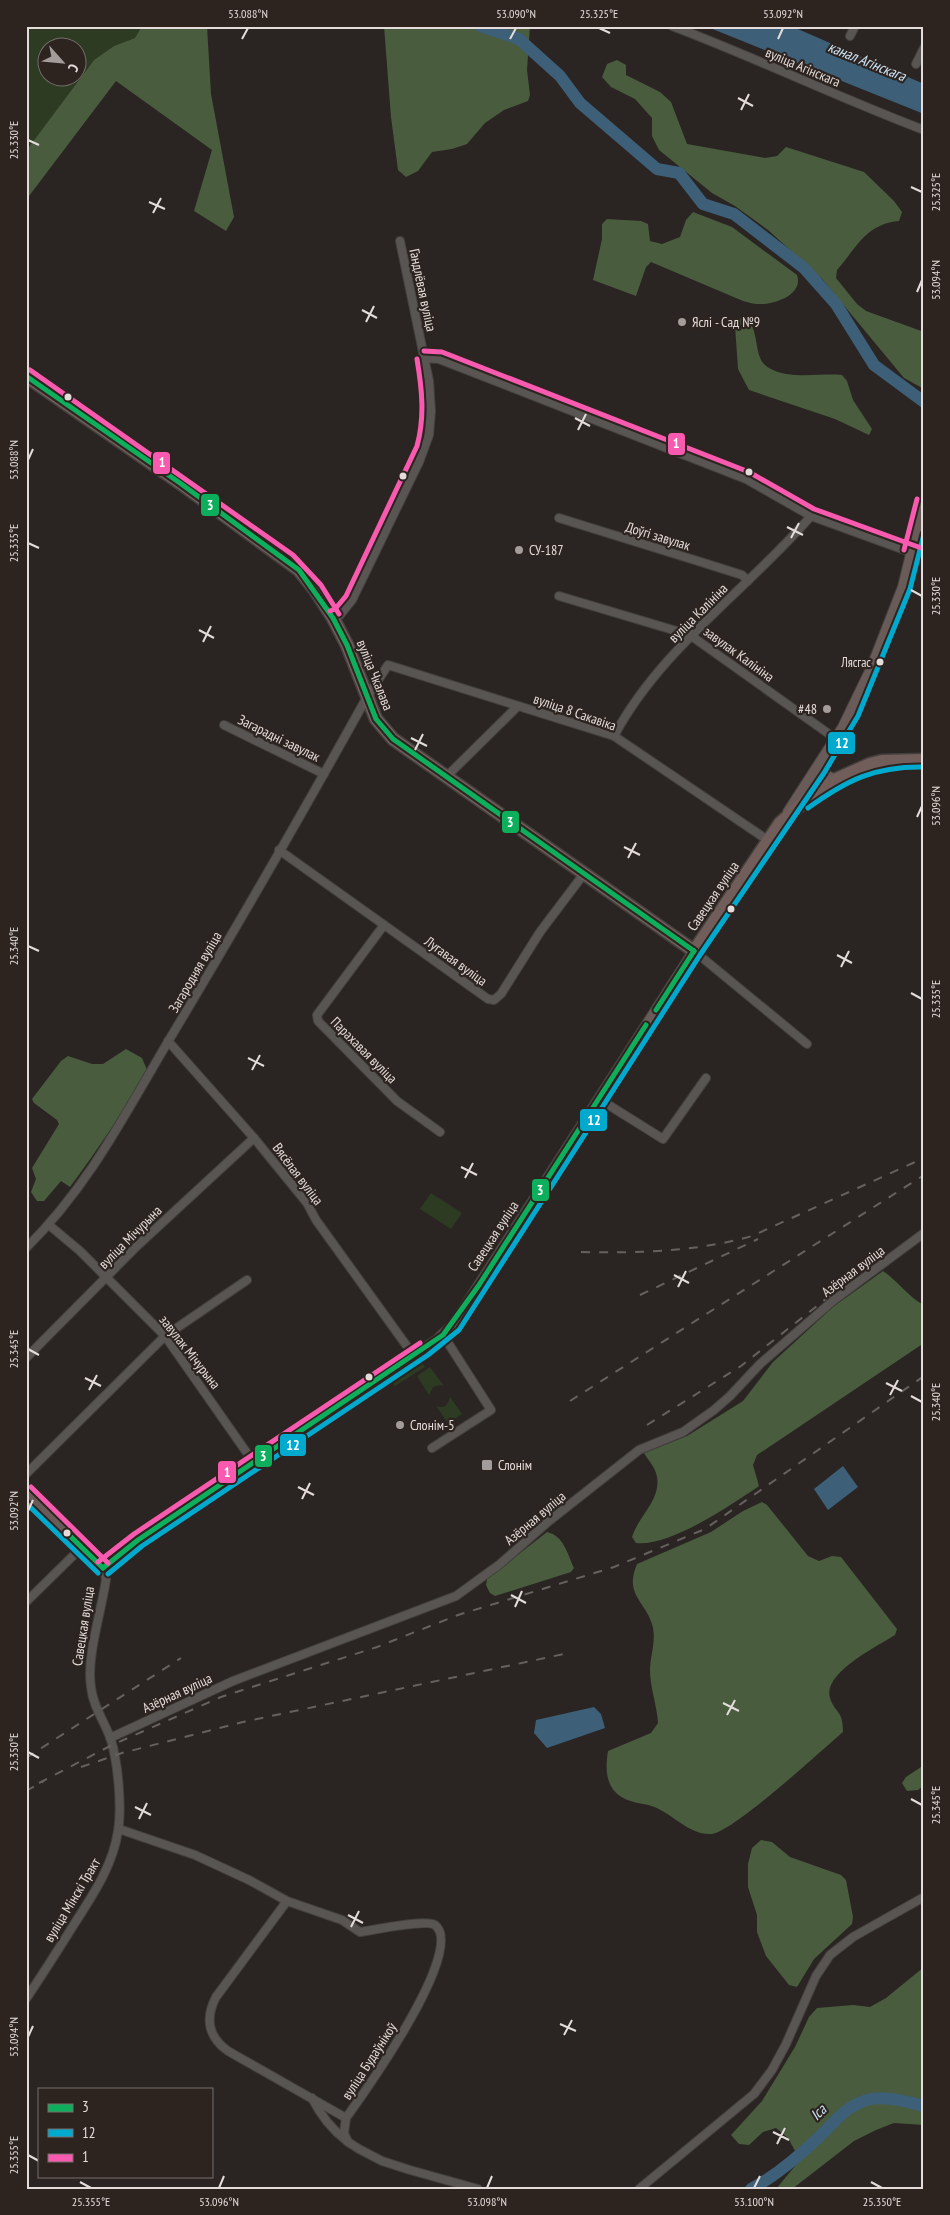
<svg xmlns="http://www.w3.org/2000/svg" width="950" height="2215" viewBox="0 0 950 2215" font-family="'PT Sans Narrow',sans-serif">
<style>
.green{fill:#2c3b22;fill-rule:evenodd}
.forest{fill:#495c3e}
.water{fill:#3d5f78}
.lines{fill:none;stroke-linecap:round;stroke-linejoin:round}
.river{stroke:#3d5f78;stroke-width:12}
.minor-casing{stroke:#44403e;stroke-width:10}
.major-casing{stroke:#44403e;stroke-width:12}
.highway-casing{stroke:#44403e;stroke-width:15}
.minor{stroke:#595553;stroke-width:8}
.major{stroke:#685b58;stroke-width:10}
.highway{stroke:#715e5b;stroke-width:12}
.rail{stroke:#666160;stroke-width:2;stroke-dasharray:9 9;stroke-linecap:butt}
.bus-1-casing{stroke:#2d2420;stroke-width:9}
.bus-2-casing{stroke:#2d2420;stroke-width:9}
.bus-3-casing{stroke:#2d2420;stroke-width:9}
.bus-1{stroke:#0daf5c;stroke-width:5}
.bus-2{stroke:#00a9ce;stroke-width:5}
.bus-3{stroke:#f75aaf;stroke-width:5}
.ticks{fill:none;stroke:#e3dcda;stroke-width:2}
.poi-dot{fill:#a29c9a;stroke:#2d2420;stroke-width:2}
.bus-dot{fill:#e3dcda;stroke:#2d2420;stroke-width:2}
.labels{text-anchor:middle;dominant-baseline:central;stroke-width:4.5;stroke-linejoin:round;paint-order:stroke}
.bus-label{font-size:13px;fill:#e3dcda;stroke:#2d2420;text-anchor:end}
.street-label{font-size:14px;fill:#e3dcda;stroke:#2d2420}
.poi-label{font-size:14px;fill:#e3dcda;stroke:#2d2420;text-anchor:start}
.water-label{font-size:15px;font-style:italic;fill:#cbe4f6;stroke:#2d2420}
.line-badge{stroke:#2d2420;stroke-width:2}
.badge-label{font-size:14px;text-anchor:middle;font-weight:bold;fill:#fff}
.neatline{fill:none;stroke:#e3dcda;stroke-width:2}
.ticks-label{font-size:12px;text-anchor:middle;fill:#e3dcda}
</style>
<rect width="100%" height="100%" fill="#2a2523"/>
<!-- green -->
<g class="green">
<path d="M26 26H142L135 38 114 46 94 60 26 151ZM48 48H78V78H48Z"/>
<path d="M431 1193 462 1213 451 1229 420 1209Z"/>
<path d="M421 1362 425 1367 395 1386 391 1380 414 1364Z"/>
<path d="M430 1367 444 1386 440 1385 433 1387 429 1395 417 1376Z"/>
<path d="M450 1397 462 1414 448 1423 436 1406C445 1409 448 1405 450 1397Z"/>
</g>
<!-- forest -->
<g class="forest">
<path d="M142 26H207L211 94 234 217 226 231 194 211 212 150 116 81 26 200V151L94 60 114 46 135 38Z"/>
<path d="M384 26H530L527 70 530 95 528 101 504 110 485 123 467 144 452 149 432 152 418 171 406 177 398 170 391 117Z"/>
<path d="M617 60 626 65V75L660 92 671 102 687 144 765 158 777 156 786 147 864 172 894 201 902 212 899 221C866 224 857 247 837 270L836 278 857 304 866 311 924 332V389L904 378 822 279 768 230 735 206 712 193 659 150 652 136V118L635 99 611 87 602 77 607 64Z"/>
<path d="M693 212 732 227 797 275C804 295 773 305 758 304 753 304 748 302 743 301L651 262 646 267 636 296 593 280 602 239V224L607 219 641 221 648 224 650 241 662 244 680 237 686 220Z"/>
<path d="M741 318C763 322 750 358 769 368 790 380 819 373 842 375L847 381 853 400 872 429 869 435 835 419 749 390 738 369 735 326Z"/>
<path d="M126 1049 142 1058 147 1070C124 1111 98 1149 70 1187L61 1181 44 1201H37L31 1192 36 1179 32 1168 59 1124 57 1120 34 1103 32 1099 61 1061 68 1056 92 1064H103Z"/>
<path d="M883 1271C898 1281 908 1297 924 1305V1343L757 1455 753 1465 759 1486C731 1505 670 1547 636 1543L632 1537C638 1517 661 1500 657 1477 656 1468 648 1460 644 1453L687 1436 743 1401 773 1362 833 1307Z"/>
<path d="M762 1502 767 1505 808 1556 819 1561 832 1556 841 1557 897 1629 895 1635C878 1646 822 1673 830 1698 835 1714 843 1709 843 1732 822 1750 733 1832 712 1834 686 1836 669 1807 643 1804 611 1799 603 1782 608 1751L651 1733 658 1723C657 1705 650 1688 650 1670 650 1655 657 1640 652 1624 645 1601 624 1594 637 1564L711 1532 743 1511Z"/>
<path d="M547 1532C564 1536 567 1553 574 1568L571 1572 495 1596 490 1593 486 1585 487 1579Z"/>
<path d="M924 1765V1785L918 1790 907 1791 902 1783 906 1777Z"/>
<path d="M761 1840 772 1842 790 1857 841 1875 846 1880 853 1917 852 1924 814 1959 797 1987 789 1985 766 1956 757 1932V1915L748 1887V1864L752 1848Z"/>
<path d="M924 1967V2125L894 2123 876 2130 854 2141 792 2189H776L800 2160 788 2138 776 2128 763 2132 749 2145 739 2144 731 2135 762 2101 795 2047 809 2017 817 2008 853 2005 870 2007 886 1998Z"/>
</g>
<!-- water -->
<g class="water">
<path d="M705 26H791L924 84V114Z"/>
<path d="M843 1466 858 1487 828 1510 814 1489Z"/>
<path d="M594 1707 601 1714 605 1728 547 1748 534 1733 536 1720Z"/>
</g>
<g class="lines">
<!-- river -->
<g class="river">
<path d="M480 26 519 39 560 76 580 103 657 169 679 173 703 204 734 214 804 268 836 304 874 365 924 402"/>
<path d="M751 2189C776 2176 799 2156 819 2137 835 2122 844 2107 867 2100 884 2095 907 2102 924 2106"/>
</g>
<!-- minor casing -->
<g class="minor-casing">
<g id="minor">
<path d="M672 26C757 58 839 98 924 130"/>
<path d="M850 36 855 26"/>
<path d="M916 64 924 48"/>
<path d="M424 358 439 359 746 479 811 516 924 557"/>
<path d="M559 518 701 562 742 575 748 581"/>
<path d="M559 596 690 635 836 739"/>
<path d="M333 618 340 615 352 600 419 462 429 435 431 411 429 381 400 241"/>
<path d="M224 725 324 774"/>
<path d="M614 736C661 648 747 590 811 516"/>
<path d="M446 777 518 706"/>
<path d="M279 850 488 999 494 1000 501 994 540 932 583 875"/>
<path d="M384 925 317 1015 318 1021 397 1101 440 1132"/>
<path d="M694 951 807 1044"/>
<path d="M168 1041 254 1138 307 1203 316 1220 414 1356"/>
<path d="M599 1099 663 1139 706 1078"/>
<path d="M49 1225 80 1251 165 1336 254 1463"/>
<path d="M26 1248C89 1186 125 1114 169 1040 237 927 303 812 367 697L388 665 614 736 769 841"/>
<path d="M26 1358 137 1246 254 1138"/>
<path d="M432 1448 491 1410 443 1335"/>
<path d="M26 1474 165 1336 247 1280"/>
<path d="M26 1602 81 1548"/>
<path d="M110 1738 233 1681 456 1596 500 1564 549 1521 639 1450 683 1432 714 1410 730 1396 760 1364 834 1300 924 1233"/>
<path d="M119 1829 195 1855 249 1880 287 1901 342 1920 360 1932C374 1930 426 1919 435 1925 467 1949 364 2093 346 2118L228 2051C208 2037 205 2018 216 1997L287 1901"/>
<path d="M26 1999C42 1975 58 1950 73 1926 92 1896 113 1866 118 1831 122 1807 118 1763 111 1740 105 1722 93 1707 91 1687 86 1657 102 1610 106 1579L103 1568"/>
<path d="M312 2098C321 2116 331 2129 347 2141"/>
<path d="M346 2118 344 2133 348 2142 359 2149 382 2161 410 2170 478 2189"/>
<path d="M639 2189 754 2094 772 2070 786 2044 816 1976 830 1955 853 1937 924 1897"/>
</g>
</g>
<!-- major casing -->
<g class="major-casing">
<g id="major">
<path d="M818 769 834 780"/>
<path d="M788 812 843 727 871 669 903 587 924 501"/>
<path d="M26 1492 103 1568 138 1540 437 1340 453 1325 479 1285 694 951"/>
</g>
</g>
<!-- highway casing -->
<g class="highway-casing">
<path id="highway" d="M26 376 180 483 299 570 315 590 333 618 347 645 376 719 393 739 694 951 780 823 803 803 834 780 870 764 882 761 924 760"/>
</g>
<!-- minor -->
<use href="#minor" class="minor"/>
<!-- major -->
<use href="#major" class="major"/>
<!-- highway -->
<use href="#highway" class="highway"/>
<!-- rail -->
<g class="rail">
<path d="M581 1252C640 1253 695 1252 752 1236L924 1158"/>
<path d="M640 1295 758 1239"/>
<path d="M570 1401 924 1175"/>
<path d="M647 1425 741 1366 865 1268 884 1250"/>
<path d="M26 1758 181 1658"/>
<path d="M81 1767 122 1753 243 1722 564 1654"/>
<path d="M39 1783 112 1745 221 1697 377 1647 458 1615 614 1567 705 1529 924 1376"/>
<path d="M26 1791 44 1781"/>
</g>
<!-- bus-1 casing -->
<g class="bus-1-casing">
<g id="bus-1">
<path d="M26 376 180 483 299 570 333 618 347 645 376 719 393 739 694 951"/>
<path d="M656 1010 694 951"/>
<path d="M67 1533 103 1568"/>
<path d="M103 1568 138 1540 443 1335 479 1285 646 1025"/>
</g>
</g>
<!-- bus-2 casing -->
<g class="bus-2-casing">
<g id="bus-2">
<path d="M808 808C847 780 875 766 924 767"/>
<path d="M26 1503 98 1573"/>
<path d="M108 1574 142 1546 428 1355 459 1330 700 955 824 773 858 716 910 589 924 534"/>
</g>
</g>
<!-- bus-3 casing -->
<g class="bus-3-casing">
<g id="bus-3">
<path d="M424 351 442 352 749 472 814 509 924 549"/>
<path d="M30 370 293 555 321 585 339 614"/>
<path d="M904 550 917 499"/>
<path d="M330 611 335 609 346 596 417 446C425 417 422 389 417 359"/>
<path d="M31 1487 108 1563"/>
<path d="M98 1562 134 1534 420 1343"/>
</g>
</g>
<!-- bus-1 -->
<use href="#bus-1" class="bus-1"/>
<!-- bus-2 -->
<use href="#bus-2" class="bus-2"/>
<!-- bus-3 -->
<use href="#bus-3" class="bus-3"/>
</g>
<!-- ticks -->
<path class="ticks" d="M599 28 610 33M242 39 248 28M510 39 516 28M778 39 783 28M738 98 753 106M741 110 749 94M28 140 39 145M911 187 922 192M149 202 165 209M153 213 161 198M917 292 922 280M362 310 377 318M366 322 374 306M575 418 590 426M578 430 586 414M28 460 33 449M787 527 803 535M791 538 799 523M28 543 39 548M911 590 922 596M199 630 214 638M203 642 211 626M411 738 427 746M415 750 423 734M917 817 922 806M624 847 640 855M628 858 636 843M28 946 39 951M837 955 852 963M841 967 849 951M911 993 922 999M248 1058 264 1066M252 1070 260 1055M461 1167 477 1175M465 1178 473 1163M674 1275 689 1283M678 1287 686 1271M28 1349 39 1355M85 1378 101 1386M886 1383 902 1391M89 1390 97 1375M890 1395 898 1380M911 1396 922 1402M298 1487 314 1495M302 1499 310 1483M28 1511 33 1500M511 1595 526 1603M515 1607 522 1591M723 1703 739 1711M727 1715 735 1700M28 1752 39 1758M911 1799 922 1805M135 1807 151 1815M139 1819 147 1803M348 1915 363 1923M351 1927 359 1911M560 2024 576 2031M564 2035 572 2020M28 2037 33 2026M773 2132 789 2140M777 2144 785 2128M28 2155 39 2161M80 2182 91 2188M871 2182 882 2188M219 2188 224 2176M487 2188 492 2176M754 2188 760 2176"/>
<!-- markers -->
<g class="poi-dot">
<circle cx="682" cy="322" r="5"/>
<circle cx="519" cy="550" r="5"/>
<circle cx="827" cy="709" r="5"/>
<circle cx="400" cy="1425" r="5"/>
<rect x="481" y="1459" width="12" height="12" rx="2.5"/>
</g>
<g class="bus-dot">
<circle cx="68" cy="397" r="4.5"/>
<circle cx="749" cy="472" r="4.5"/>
<circle cx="403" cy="476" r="4.5"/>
<circle cx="880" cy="662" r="4.5"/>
<circle cx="731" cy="909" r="4.5"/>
<circle cx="369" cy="1377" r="4.5"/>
<circle cx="67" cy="1533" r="4.5"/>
</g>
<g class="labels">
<!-- bus labels -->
<g class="bus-label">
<text x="871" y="662">Лясгас</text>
</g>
<!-- street labels -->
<g class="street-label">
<text transform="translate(803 67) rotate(23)">вуліца Агінскага</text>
<text transform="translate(423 290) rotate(78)">Гандлёвая вуліца</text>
<text transform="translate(658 536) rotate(17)">Доўгі завулак</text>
<text transform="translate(698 613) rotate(-45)">вуліца Калініна</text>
<text transform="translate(739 654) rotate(36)">завулак Калініна</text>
<text transform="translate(375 675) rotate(68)">вуліца Чкалава</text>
<text transform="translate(575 712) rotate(19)">вуліца 8 Сакавіка</text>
<text transform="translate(279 738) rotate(26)">Загарадні завулак</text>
<text transform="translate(713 896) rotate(-56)">Савецкая вуліца</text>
<text transform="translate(456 961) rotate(36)">Лугавая вуліца</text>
<text transform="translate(195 972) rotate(-60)">Загародняя вуліца</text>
<text transform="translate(364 1050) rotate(45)">Парахавая вуліца</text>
<text transform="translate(298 1174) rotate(53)">Вясёлая вуліца</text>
<text transform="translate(493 1236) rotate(-57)">Савецкая вуліца</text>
<text transform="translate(130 1237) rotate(-45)">вуліца Мічурына</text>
<text transform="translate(853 1271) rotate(-37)">Азёрная вуліца</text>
<text transform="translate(190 1352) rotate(52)">завулак Мічурына</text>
<text transform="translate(535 1518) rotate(-40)">Азёрная вуліца</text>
<text transform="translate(83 1626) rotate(-81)">Савецкая вуліца</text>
<text transform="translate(177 1693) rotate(-25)">Азёрная вуліца</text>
<text transform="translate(72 1900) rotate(-59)">вуліца Мінскі Тракт</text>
<text transform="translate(369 2061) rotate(-57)">вуліца Будаўнікоў</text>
</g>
<!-- poi labels -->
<g class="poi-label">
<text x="692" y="322">Яслі - Сад №9</text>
<text x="529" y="550">СУ-187</text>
<text x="817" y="709" text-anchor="end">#48</text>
<text x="410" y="1425">Слонім-5</text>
<text x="498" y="1465">Слонім</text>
</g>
<!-- water labels -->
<g class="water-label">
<text transform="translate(867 61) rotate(22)">канал Агінскага</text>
<text transform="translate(818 2112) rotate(-45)">Іса</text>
</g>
</g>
<g class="line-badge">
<rect x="667" y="432" width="19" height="24" rx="5" fill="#f75aaf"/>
<rect x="152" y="451" width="19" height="24" rx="5" fill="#f75aaf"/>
<rect x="200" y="493" width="20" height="24" rx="5" fill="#0daf5c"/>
<rect x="827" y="731" width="29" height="24" rx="5" fill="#00a9ce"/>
<rect x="501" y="810" width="19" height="24" rx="5" fill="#0daf5c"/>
<rect x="579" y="1108" width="29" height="24" rx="5" fill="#00a9ce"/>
<rect x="531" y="1178" width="19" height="24" rx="5" fill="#0daf5c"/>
<rect x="279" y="1433" width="28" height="24" rx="5" fill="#00a9ce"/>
<rect x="254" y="1444" width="19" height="24" rx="5" fill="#0daf5c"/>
<rect x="217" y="1460" width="20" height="24" rx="5" fill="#f75aaf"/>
</g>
<g class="badge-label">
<text x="676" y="448">1</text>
<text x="162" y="467">1</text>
<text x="210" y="510">3</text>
<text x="842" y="748">12</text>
<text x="510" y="827">3</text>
<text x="594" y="1125">12</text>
<text x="540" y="1195">3</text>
<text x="293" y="1450">12</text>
<text x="263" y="1461">3</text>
<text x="227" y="1477">1</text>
</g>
<!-- border -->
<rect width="950" height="2215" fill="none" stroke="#2d2420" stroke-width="55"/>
<!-- legend -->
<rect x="38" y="2088" width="175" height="90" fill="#2d2420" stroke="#766e6a"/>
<rect x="48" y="2104" width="25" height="8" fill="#0daf5c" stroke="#766e6a"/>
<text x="82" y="2112" font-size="15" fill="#e3dcda">3</text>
<rect x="48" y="2129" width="25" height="8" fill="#00a9ce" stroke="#766e6a"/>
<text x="82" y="2138" font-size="15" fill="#e3dcda">12</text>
<rect x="48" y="2154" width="25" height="8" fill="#f75aaf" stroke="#766e6a"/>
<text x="82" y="2162" font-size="15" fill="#e3dcda">1</text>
<!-- north arrow -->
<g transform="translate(62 62) rotate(117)"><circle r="24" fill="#2d2420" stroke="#766e6a"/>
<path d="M0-4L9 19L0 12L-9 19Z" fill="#a29c9a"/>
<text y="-8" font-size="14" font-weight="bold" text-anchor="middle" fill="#e3dcda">С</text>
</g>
<rect x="28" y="28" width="894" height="2160" class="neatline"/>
<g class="ticks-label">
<text x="248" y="18">53.088°N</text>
<text x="516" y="18">53.090°N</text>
<text x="599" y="18">25.325°E</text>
<text x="783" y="18">53.092°N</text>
<text transform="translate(14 140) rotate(-90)" y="4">25.330°E</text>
<text transform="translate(936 192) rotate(-90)" y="4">25.325°E</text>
<text transform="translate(936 280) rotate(-90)" y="4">53.094°N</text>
<text transform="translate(14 460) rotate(-90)" y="4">53.088°N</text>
<text transform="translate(14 543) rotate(-90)" y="4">25.335°E</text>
<text transform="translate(936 596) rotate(-90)" y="4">25.330°E</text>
<text transform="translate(936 806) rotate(-90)" y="4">53.096°N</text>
<text transform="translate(14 946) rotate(-90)" y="4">25.340°E</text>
<text transform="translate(936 999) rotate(-90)" y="4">25.335°E</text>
<text transform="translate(14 1349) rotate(-90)" y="4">25.345°E</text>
<text transform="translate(936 1402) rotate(-90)" y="4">25.340°E</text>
<text transform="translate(14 1511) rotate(-90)" y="4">53.092°N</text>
<text transform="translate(14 1752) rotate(-90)" y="4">25.350°E</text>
<text transform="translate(936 1805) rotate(-90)" y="4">25.345°E</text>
<text transform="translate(14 2037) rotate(-90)" y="4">53.094°N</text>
<text transform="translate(14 2155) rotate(-90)" y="4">25.355°E</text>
<text x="91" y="2206">25.355°E</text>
<text x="219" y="2206">53.096°N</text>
<text x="487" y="2206">53.098°N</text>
<text x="754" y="2206">53.100°N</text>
<text x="882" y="2206">25.350°E</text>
</g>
</svg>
